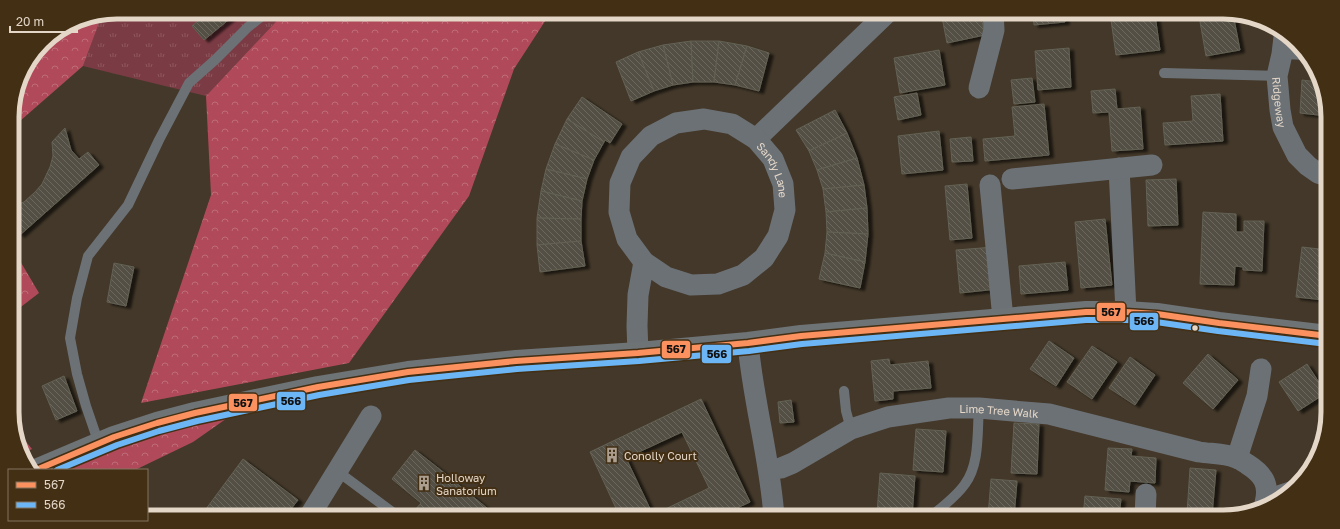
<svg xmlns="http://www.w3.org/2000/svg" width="1340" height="529" viewBox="0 0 1340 529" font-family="'Golos Text',sans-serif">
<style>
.grass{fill:url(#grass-tufts)}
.forest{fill:url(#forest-crowns)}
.building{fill:url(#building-back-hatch);stroke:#636154;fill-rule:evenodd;filter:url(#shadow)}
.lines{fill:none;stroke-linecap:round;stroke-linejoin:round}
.lane{stroke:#6c7176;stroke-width:10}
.street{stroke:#6c7176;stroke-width:21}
.secondary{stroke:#6e7376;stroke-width:22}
.bus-1-casing{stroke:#432f14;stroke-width:9}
.bus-2-casing{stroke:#432f14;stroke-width:9}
.bus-1{stroke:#fa915f;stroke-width:6}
.bus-2{stroke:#6db6f5;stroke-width:6}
.bus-dot{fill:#e4d7c8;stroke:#432f14;stroke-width:1.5}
.labels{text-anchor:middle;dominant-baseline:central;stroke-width:4;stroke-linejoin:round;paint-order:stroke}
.street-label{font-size:11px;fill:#e4d7c8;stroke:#432f14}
.poi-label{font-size:11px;fill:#e4d7c8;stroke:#432f14;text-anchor:start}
.rim{fill:none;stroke:#e4d7c8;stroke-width:5}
.line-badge{stroke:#432f14;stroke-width:1.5}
.pale-badge-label{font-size:11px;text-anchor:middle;font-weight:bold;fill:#111}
</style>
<defs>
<pattern id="grass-tufts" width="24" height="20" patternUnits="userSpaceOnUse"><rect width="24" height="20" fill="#7b3b44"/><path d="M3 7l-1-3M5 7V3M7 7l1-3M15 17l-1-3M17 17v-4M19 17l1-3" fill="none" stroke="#8e575e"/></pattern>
<pattern id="forest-crowns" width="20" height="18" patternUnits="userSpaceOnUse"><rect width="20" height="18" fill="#b04a5a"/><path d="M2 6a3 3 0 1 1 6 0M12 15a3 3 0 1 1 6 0" fill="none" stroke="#be6c78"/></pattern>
<pattern id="building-back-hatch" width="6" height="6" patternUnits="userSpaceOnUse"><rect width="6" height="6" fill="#535044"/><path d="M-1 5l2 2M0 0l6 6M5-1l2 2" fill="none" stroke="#6c685e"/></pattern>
<filter id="shadow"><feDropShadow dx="4.5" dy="2.5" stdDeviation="1" flood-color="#0009"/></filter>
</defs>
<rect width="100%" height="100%" fill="#433829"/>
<!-- grass -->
<path class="grass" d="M117 12H201L204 16 192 26 204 40 238 12H285L206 96 83 66 102 15Z"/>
<!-- forest -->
<g class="forest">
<path d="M285 12H551L514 69 469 196 349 363 141 403 211 195 206 96Z"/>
<path d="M102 15 83 66 12 128V110L23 70 48 38 77 20Z"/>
<path d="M13 249 39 293 13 313Z"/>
<path d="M233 414 193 442 135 470H68L106 451 158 433Z"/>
<path d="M14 427 32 449 24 453 14 432Z"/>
</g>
<!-- building -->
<g class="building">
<path d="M201 12H238L204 40 192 26 204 16Z"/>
<path d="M941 12H980L985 35 947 43Z"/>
<path d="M1033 12H1064L1065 22 1034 25Z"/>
<path d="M1218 12 1233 14 1240 50 1206 56 1199 16Z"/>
<path d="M1155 15 1160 50 1116 55 1111 20Z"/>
<path d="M691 41 693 82 673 85 663 45Z"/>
<path d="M691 41H719L714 82H693Z"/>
<path d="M719 41 747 46 735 85 714 82Z"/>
<path d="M663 45 673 85 654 91 638 52Z"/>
<path d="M747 46 769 53 759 91 735 85Z"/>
<path d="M1069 48 1071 87 1038 90 1035 51Z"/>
<path d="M939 50 945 85 900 93 894 58Z"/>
<path d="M638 52 654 91 631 101 616 62Z"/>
<path d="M1032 78 1035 102 1014 104 1011 80Z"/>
<path d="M1302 80 1318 82 1327 103V116L1300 113Z"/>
<path d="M1115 89 1117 109 1140 107 1143 149 1112 151 1109 112 1093 113 1091 91Z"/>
<path d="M917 93 921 115 898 120 894 97Z"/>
<path d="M1220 94 1223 141 1165 145 1163 123 1193 121 1191 96Z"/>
<path d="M582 97 622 124 610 143 605 140 604 142 567 119Z"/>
<path d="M1044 104 1049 155 985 161 983 139 1015 136 1012 107Z"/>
<path d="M835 110 847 133 809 151 796 130Z"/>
<path d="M567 119 604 142 594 160 555 144Z"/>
<path d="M65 128 71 150 79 159 88 152 99 165 20 235 13 227V206L24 202 35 192 42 184 50 167 53 156 52 142Z"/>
<path d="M939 131 943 170 902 174 898 136Z"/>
<path d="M847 133 857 158 817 170 809 151Z"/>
<path d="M971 137 973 161 952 162 950 139Z"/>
<path d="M555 144 594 160 587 179 546 169Z"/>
<path d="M857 158 864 185 823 189 817 170Z"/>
<path d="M546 169 587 179 582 201 541 191Z"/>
<path d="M1176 179 1178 225 1148 226 1146 180Z"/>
<path d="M967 184 972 238 950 240 945 186Z"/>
<path d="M864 185 867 208 826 212 823 189Z"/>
<path d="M541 191 582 201 581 219 537 218Z"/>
<path d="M867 208 868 234 827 232 826 212Z"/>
<path d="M1203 212 1236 214V232H1244V221H1264L1262 271 1243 270V267L1235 266 1234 285 1200 284Z"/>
<path d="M537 218 581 219V241L537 245Z"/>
<path d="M1105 219 1112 285 1081 288 1075 222Z"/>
<path d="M827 232 868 234 865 262 825 253Z"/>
<path d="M581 241 585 266 540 272 537 245Z"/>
<path d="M994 247 998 289 960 293 956 250Z"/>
<path d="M1302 247 1328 250V272L1324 300 1296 297Z"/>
<path d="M825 253 865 262 860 288 819 279Z"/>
<path d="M1065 262 1068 290 1021 294 1019 266Z"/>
<path d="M114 263 134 267 126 306 107 302Z"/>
<path d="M1049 341 1074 358 1056 386 1030 369Z"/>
<path d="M1092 346 1117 362 1092 399 1067 382Z"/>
<path d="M1208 354 1238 380 1213 409 1183 383Z"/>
<path d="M1130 357 1155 375 1135 405 1109 388Z"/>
<path d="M889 359 890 365 928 361 931 388 893 391V399L875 401 871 361Z"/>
<path d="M1307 364 1326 393 1298 411 1279 382Z"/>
<path d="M64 376 77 411 56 420 42 386Z"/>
<path d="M701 399 750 502 718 517H620L590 452ZM682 432 709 488 653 515 626 458Z"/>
<path d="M791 400 794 422 780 423 778 402Z"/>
<path d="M1014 423 1039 424 1037 474 1011 473Z"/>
<path d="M916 429 946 431 943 472 913 470Z"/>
<path d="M1108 448 1132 449 1131 456 1156 458 1155 483 1130 481 1129 492 1105 490Z"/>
<path d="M415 450 451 478 448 481 452 485 455 482 498 517H423L415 510 421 503 392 479Z"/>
<path d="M243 459 298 500 287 514 281 513 278 517H200Z"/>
<path d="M1190 468 1216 470 1212 515 1187 513Z"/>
<path d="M880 473 915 476 912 516 877 513Z"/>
<path d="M991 479 1017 481 1014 517H988Z"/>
<path d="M1085 496 1121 499 1119 517H1083Z"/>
</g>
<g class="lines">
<!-- lane -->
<g class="lane">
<path d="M1282 54 1307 55"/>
<path d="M1164 73 1277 76"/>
<path d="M844 391 846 411 851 429"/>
<path d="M99 444 86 406 77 374 70 338 77 298 88 256 128 205 159 140 189 83 215 60 248 27 267 12"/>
<path d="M337 471 399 517"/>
<path d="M1267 494 1294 485"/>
<path d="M930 517C942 507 956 497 965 484 980 464 977 432 979 408"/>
</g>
<!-- street -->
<g class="street">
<path id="s1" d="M1284 37 1282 54 1277 76 1280 110 1283 127 1297 155 1308 166 1318 173 1327 176"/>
<path d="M979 88 994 30 993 12"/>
<path d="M756 139 888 12"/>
<path d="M1119 168 1126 312"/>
<path d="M1012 179 1152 165"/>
<path d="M990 185 1003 319"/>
<path d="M748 343C753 401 770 458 774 517"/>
<path id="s2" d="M638 353 637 326 638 295 644 262 627 239 619 212 620 183 631 157 651 136 676 123 704 119 732 124 756 139 773 159 783 184 785 210 778 236 764 258 743 275 718 284 691 285 666 277 644 262"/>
<path d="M1237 458 1257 396 1261 369"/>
<path id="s3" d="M769 470 781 468 793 463 851 429 888 417 949 408H979L1049 414 1199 452C1211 454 1225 453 1236 458 1240 459 1244 462 1247 464 1263 474 1270 484 1265 503"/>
<path d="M309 517 371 416"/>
<path d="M1145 517 1146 494"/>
</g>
<!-- secondary -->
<path class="secondary" d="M36 470 114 437 157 423 195 413 318 387 408 372 516 361 638 353 748 343 801 336 1086 312H1126L1157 314 1219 323 1328 336"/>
<!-- bus-1 casing -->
<g class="bus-1-casing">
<path id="bus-1" d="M36 470 114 437 157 423 195 413 318 387 408 372 516 361 638 353 748 343 801 336 1086 312H1126L1157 314 1219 323 1328 336"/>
</g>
<!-- bus-2 casing -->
<g class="bus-2-casing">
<path id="bus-2" d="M57 470 117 445 159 431 197 421 319 395 409 380 517 369 639 361 749 351 802 344 1086 320H1126L1156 322 1218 331 1327 344"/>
</g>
<!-- bus-1 -->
<use href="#bus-1" class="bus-1"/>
<!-- bus-2 -->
<use href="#bus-2" class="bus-2"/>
</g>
<!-- icons -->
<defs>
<g id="building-bare" transform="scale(1.2)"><path d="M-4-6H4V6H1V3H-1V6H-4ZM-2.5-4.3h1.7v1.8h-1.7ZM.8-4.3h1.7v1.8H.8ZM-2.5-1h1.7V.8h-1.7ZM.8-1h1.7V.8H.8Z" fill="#ac9f90" stroke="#432f14" stroke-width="2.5" paint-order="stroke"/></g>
</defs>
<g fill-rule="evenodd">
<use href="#building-bare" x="612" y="455"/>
<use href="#building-bare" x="424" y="483"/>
</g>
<!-- markers -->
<circle class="bus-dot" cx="1195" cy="328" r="3.5"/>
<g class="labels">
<!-- street labels -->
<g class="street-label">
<text stroke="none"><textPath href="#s1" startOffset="66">Ridgeway</textPath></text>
<text stroke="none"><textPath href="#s2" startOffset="384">Sandy Lane</textPath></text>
<text stroke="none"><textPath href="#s3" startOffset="243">Lime Tree Walk</textPath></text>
</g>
<!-- poi labels -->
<g class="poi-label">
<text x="624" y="455">Conolly Court</text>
<text x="436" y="477">Holloway<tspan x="436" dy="13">Sanatorium</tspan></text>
</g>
</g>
<!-- crop -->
<path d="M0 0H1340V529H0ZM117 19H1223A98 98 0 0 1 1321 117V412A98 98 0 0 1 1223 510H117A98 98 0 0 1 19 412V117A98 98 0 0 1 117 19Z" fill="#432f14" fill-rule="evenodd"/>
<path class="rim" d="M117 19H1223A98 98 0 0 1 1321 117V412A98 98 0 0 1 1223 510H117A98 98 0 0 1 19 412V117A98 98 0 0 1 117 19Z"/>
<g class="line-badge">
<rect x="1096" y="302" width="30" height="20" rx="4" fill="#fa915f"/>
<rect x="1129" y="312" width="30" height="19" rx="4" fill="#6db6f5"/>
<rect x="661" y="340" width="30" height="19" rx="4" fill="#fa915f"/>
<rect x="701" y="344" width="31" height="20" rx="4" fill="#6db6f5"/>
<rect x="276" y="391" width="30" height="20" rx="4" fill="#6db6f5"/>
<rect x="228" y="393" width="30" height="19" rx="4" fill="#fa915f"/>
</g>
<g class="pale-badge-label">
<text x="1111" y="316">567</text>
<text x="1144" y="325">566</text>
<text x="676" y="353">567</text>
<text x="717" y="358">566</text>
<text x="291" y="405">566</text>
<text x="243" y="407">567</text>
</g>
<!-- legend -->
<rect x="8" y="469" width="140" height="52" fill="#432f14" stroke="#83725c"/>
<rect x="16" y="482" width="20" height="6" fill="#fa915f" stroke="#83725c"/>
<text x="44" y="489" font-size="12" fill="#e4d7c8">567</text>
<rect x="16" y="502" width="20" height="6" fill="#6db6f5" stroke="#83725c"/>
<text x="44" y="509" font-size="12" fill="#e4d7c8">566</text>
<!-- scale -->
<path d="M10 26v6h67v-6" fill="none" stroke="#e4d7c8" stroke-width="2"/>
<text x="16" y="26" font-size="12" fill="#e4d7c8" stroke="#432f14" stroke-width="3" paint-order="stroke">20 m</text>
</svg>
